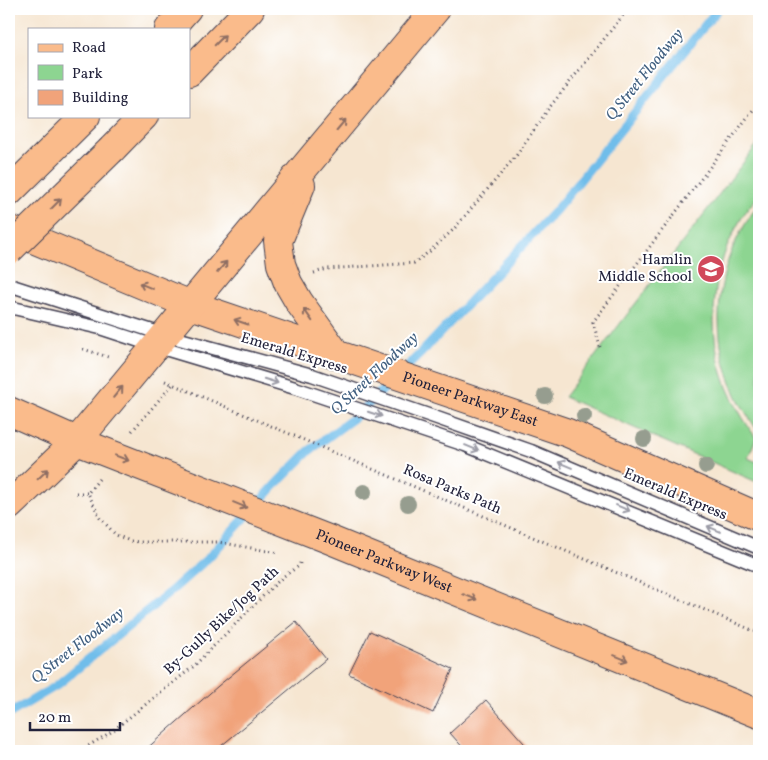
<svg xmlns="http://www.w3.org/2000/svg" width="768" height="760" viewBox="0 0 768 760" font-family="Vollkorn,serif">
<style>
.green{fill:#8dd591;stroke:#587c66}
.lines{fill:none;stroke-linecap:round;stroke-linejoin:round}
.stream{stroke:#70bdea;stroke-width:9}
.building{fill:#f1a37a}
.service-casing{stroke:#423f52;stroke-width:15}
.primary-casing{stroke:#423f52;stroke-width:30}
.motorway-casing{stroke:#423f52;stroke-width:30}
.path{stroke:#423f52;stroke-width:3;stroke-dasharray:1 4;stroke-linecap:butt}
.service{stroke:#fff;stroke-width:12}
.primary{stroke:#fabb8b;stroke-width:28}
.motorway{stroke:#fabb8b;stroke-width:28}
.motorway-bridge-casing{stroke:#423f52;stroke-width:30;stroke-linecap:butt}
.motorway-bridge{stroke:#fabb8b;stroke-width:28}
.tree{fill:#969d8f}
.oneway{stroke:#8e6e63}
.oneway2{stroke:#9c9ca7}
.labels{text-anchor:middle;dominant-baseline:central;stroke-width:4;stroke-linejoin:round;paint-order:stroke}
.poi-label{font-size:15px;fill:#22223b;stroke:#fff;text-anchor:end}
.street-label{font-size:15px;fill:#22223b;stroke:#fff}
.water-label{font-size:16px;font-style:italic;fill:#416081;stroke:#fff}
</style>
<rect width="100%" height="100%" fill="#fff"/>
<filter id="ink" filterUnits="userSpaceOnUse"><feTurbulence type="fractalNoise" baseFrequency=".02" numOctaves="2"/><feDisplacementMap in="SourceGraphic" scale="10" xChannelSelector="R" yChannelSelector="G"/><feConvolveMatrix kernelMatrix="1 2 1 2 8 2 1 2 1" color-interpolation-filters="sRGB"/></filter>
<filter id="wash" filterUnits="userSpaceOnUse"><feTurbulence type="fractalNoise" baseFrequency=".0096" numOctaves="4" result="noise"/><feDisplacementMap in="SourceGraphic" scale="20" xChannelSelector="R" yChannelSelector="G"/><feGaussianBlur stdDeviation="1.12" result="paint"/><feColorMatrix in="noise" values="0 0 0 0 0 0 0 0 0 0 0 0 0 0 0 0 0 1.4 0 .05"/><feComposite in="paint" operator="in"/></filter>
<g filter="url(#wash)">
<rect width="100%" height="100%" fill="#f6e6d1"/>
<!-- green -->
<g class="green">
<path d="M759 142C759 151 761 189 759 195 757 199 752 203 749 207 740 219 733 233 727 247 709 293 709 350 731 396 738 411 747 425 756 438L748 458 759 463V483L564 397Z"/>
<path d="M759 203V433C750 419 740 405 734 390 714 347 714 289 734 245 741 230 750 216 759 203Z"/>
</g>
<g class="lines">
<!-- stream -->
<path class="stream" d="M9 714 56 686 170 592 208 558 278 482 309 451 355 417 422 352 556 210 718 9"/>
</g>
<g id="blocks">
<!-- building -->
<g class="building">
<path d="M296 622 326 659 215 751H144L218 686Z"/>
<path d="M370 631 453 669 433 713 349 674Z"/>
<path d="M486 700 531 751H466L450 733Z"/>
</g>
</g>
</g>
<g filter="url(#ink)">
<use href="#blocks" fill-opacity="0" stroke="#423f52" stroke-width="1"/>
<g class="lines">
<!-- service casing -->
<g class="service-casing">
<g id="service">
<path d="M9 285 165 335 312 375 437 418 531 451 759 548"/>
<path d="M9 307 100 328 155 346 295 388 465 445 759 566"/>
</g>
</g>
<!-- primary casing -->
<g class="primary-casing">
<g id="primary">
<path id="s1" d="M9 229 191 305 568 433 759 517"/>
<path id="s2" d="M9 411 77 441 328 539 759 714"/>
</g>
</g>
<!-- motorway casing -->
<g class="motorway-casing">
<g id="motorway">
<path d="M169 29 187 9"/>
<path d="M189 72 250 9"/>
<path d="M112 149 144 116"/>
<path d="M301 185 278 241 281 264 288 283 299 302 337 355"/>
<path d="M9 192 86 116"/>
<path d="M9 506 77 441 436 9"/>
</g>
</g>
<!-- path -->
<g class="path">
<path d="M314 273 327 269 414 263 430 251 453 230 516 156 549 108 628 9"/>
<path d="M600 347 593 322 759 102"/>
<path d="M83 349 108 357"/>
<path d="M165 381 759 633"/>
<path d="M132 431 173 384"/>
<path d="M99 479 88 493 100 518 116 535 130 541 140 542H218L279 553"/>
<path d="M76 493H88"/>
<path d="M80 751 111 732 194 666 267 592 284 576 299 566 301 560"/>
</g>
<!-- service -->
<use href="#service" class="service"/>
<!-- primary -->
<use href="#primary" class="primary"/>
<!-- motorway -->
<use href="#motorway" class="motorway"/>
<!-- motorway-bridge casing -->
<g class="motorway-bridge-casing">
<path id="motorway-bridge" d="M9 250 112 149"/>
</g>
<!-- motorway-bridge -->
<use href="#motorway-bridge" class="motorway-bridge"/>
</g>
<!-- trees -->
<g class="tree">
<circle cx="545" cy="396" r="8"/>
<circle cx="584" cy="416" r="8"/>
<circle cx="644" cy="439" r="8"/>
<circle cx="706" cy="466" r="8"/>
<circle cx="364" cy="492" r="8"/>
<circle cx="408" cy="504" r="8"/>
</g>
<!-- one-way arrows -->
<defs><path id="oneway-shaft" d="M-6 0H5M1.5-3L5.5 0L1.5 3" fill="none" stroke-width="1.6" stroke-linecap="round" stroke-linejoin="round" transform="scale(1.25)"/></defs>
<g class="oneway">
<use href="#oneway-shaft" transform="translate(220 40) rotate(-45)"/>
<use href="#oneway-shaft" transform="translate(341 125) rotate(-50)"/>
<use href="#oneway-shaft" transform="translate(56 204) rotate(-45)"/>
<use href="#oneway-shaft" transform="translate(222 267) rotate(-50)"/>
<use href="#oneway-shaft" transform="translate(146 286) rotate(-157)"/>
<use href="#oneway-shaft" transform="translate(308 315) rotate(-125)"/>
<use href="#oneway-shaft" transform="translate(241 322) rotate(-161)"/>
<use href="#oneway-shaft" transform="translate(118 392) rotate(-50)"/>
<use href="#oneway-shaft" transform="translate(122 458) rotate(21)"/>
<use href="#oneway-shaft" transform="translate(43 474) rotate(-44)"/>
<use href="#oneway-shaft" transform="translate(240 505) rotate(22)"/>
<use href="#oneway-shaft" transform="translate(470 597) rotate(22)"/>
<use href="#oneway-shaft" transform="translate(621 658) rotate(22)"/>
</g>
<g class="oneway2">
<use href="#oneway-shaft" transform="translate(271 381) rotate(17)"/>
<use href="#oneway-shaft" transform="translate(375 414) rotate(18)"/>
<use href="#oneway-shaft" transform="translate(472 448) rotate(22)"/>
<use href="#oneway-shaft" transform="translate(565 465) rotate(-157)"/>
<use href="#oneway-shaft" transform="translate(623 508) rotate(23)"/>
<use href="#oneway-shaft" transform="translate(714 529) rotate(-157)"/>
</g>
</g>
<!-- icons -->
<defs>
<g id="school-disc" transform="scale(1.4375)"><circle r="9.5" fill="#d1495b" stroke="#fff"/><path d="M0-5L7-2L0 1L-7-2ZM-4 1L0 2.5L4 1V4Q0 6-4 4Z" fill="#fff"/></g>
</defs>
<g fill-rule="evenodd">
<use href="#school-disc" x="711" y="269"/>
</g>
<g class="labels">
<!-- poi labels -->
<g class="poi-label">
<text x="692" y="260">Hamlin<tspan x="692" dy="17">Middle School</tspan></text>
</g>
<!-- street labels -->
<g class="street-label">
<text transform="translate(294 354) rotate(17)">Emerald Express</text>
<text stroke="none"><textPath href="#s1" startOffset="492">Pioneer Parkway East</textPath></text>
<text transform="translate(452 490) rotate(23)">Rosa Parks Path</text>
<text transform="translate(675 495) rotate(23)">Emerald Express</text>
<text stroke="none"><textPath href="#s2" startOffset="404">Pioneer Parkway West</textPath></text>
<text transform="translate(222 621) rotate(-43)">By-Gully Bike/Jog Path</text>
</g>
<!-- water labels -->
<g class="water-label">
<text transform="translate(645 75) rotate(-51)">Q Street Floodway</text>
<text transform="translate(375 374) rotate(-43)">Q Street Floodway</text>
<text transform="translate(78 646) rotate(-38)">Q Street Floodway</text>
</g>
</g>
<!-- margin -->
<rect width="768" height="760" fill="none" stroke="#fff" stroke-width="30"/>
<!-- legend -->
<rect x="28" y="28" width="162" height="90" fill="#ffffff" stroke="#a7a7b1"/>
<rect x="38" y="44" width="25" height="8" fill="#fabb8b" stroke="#a7a7b1"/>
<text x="72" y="52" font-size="15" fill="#22223b">Road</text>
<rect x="38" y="65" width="25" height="15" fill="#8dd591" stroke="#a7a7b1"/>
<text x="72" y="78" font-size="15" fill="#22223b">Park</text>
<rect x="38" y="90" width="25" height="15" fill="#f1a37a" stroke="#a7a7b1"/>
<text x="72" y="102" font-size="15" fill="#22223b">Building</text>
<!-- scale -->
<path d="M30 722v8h90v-8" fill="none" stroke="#22223b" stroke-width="2.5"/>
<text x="38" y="722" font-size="15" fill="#22223b" stroke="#ffffff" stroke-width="4" paint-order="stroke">20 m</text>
</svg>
